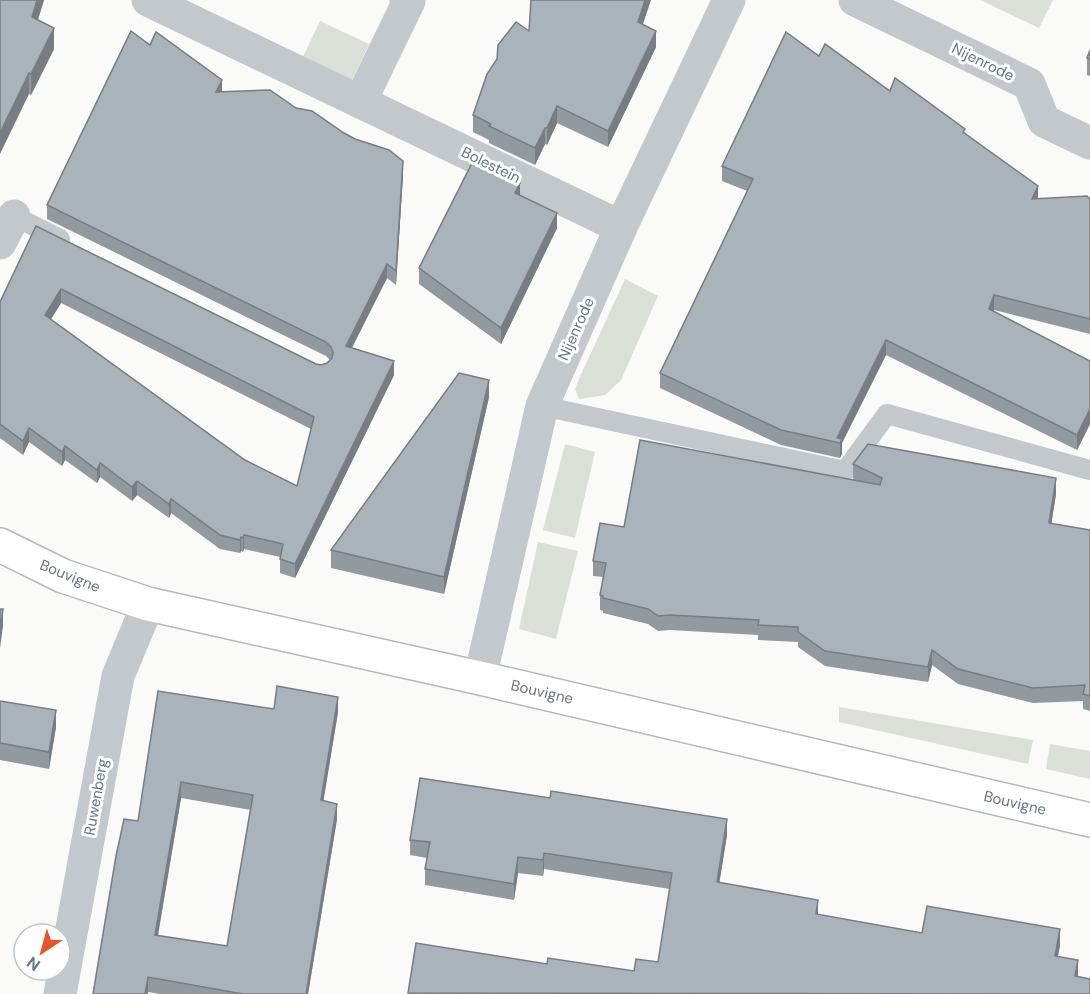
<svg xmlns="http://www.w3.org/2000/svg" width="1090" height="994" viewBox="0 0 1090 994" font-family="'DM Sans',sans-serif">
<style>
.green{fill:#dadfd7}
.lines{fill:none;stroke-linecap:round;stroke-linejoin:round}
.secondary-casing{stroke:#b3babf;stroke-width:36}
.lane{stroke:#c3c8cc;stroke-width:20}
.street{stroke:#c3c8cc;stroke-width:33}
.secondary{stroke:#fff;stroke-width:33}
.wall{fill:#929a9f;fill-rule:evenodd}
.shaded-wall{fill:#777d82}
.building{fill:#aab3b9;stroke:#777d82;stroke-width:1.5;fill-rule:evenodd}
.labels{text-anchor:middle;dominant-baseline:central;stroke-width:6;stroke-linejoin:round;paint-order:stroke}
.street-label{font-size:15px;fill:#657683;stroke:#fff}
</style>
<rect width="100%" height="100%" fill="#fafaf8"/>
<!-- green -->
<g class="green">
<path d="M980 0H1053L1039 28Z"/>
<path d="M320 21 369 44 351 82 302 59Z"/>
<path d="M625 279 658 296 621 380 605 395 579 399 575 389 579 379Z"/>
<path d="M565 444 595 452 575 538 543 530Z"/>
<path d="M538 542 578 551 556 639 519 629Z"/>
<path d="M839 707 1033 740 1028 764 839 722Z"/>
<path d="M1050 744 1090 751V779L1046 769Z"/>
</g>
<g class="lines">
<!-- secondary casing -->
<g class="secondary-casing">
<path id="secondary" d="M0 545 63 576 148 604 480 678 1090 820"/>
</g>
<!-- lane -->
<g class="lane">
<path d="M14 216 60 239"/>
<path d="M542 406 845 471 887 414 1090 470"/>
</g>
<!-- street -->
<g class="street">
<path d="M148 0 621 227"/>
<path d="M855 0 1029 84 1044 121 1090 143"/>
<path d="M360 102 409 1 406 0"/>
<path d="M0 243 14 216"/>
<path d="M480 678 542 406 621 227 729 0"/>
<path d="M60 994 118 676 148 604"/>
</g>
<!-- secondary -->
<use href="#secondary" class="secondary"/>
</g>
<!-- wall -->
<g class="wall">
<path d="M0 0H44L38 20 54 49 31 95 29 94Z"/>
<path d="M529 31 656 47 608 147 557 123 547 145 545 144 535 165 489 143V140L473 132V115Z"/>
<path d="M150 45 222 92 296 108 344 133 403 175 396 285 387 278 352 348 394 375 295 578 280 573V557L244 549 243 552 241 551 240 553 220 549 171 513 169 518 137 495 132 501 100 477 97 483 65 460 62 466 29 442 23 455 0 438V302L36 226 316 364 321 365 327 363 330 360 326 356 47 219V205ZM61 303 311 429 297 486 245 460 51 319Z"/>
<path d="M1090 50V76L1087 75V58Z"/>
<path d="M819 56 890 91 965 133 1038 199H1090V334L994 310V311L1090 361V424L1077 450 886 355 842 443V454L840 458 781 445 660 388V373L747 191 722 181V166Z"/>
<path d="M520 195 557 228 501 344 419 284V268Z"/>
<path d="M489 397 444 594 331 568V550Z"/>
<path d="M853 464 1056 494 1051 524 1090 530V711L1083 709V701L1033 703 958 684 932 665 928 682 825 666 798 647V642L758 640V635L670 630 658 631 648 624 603 613V611L600 610V595L604 577 593 576V561L853 479Z"/>
<path d="M158 691 274 709 338 712 323 801 337 819 308 994H159L148 992V994H93L138 821ZM181 798 251 810 227 946 158 936Z"/>
<path d="M0 701 56 727 49 769 0 760Z"/>
<path d="M727 835 719 882 818 914 922 933 1060 945 1058 956 1078 977 1090 994H408L416 943 547 964 634 971 658 962 670 889 544 869 543 876 518 873 514 900 425 885V869L427 858 410 855V840Z"/>
</g>
<!-- shaded-wall -->
<g class="shaded-wall">
<path d="M37 0H44L32 37V17Z"/>
<path d="M645 0H651L638 39V22Z"/>
<path d="M54 28V49L31 95V74Z"/>
<path d="M656 31V47L608 147V131Z"/>
<path d="M29 73V94L0 154V133Z"/>
<path d="M222 80V94L216 92Z"/>
<path d="M557 106V123L547 145V128Z"/>
<path d="M545 128V144L535 165V148Z"/>
<path d="M403 161V175L396 285V271Z"/>
<path d="M520 183V199L515 193Z"/>
<path d="M1038 186V201L1032 199Z"/>
<path d="M557 213V228L501 344V328Z"/>
<path d="M387 264V278L346 359V346Z"/>
<path d="M61 289V303L45 329V315Z"/>
<path d="M994 295V310L989 324V309Z"/>
<path d="M886 340V355L842 443V454L840 458V443L837 438Z"/>
<path d="M394 361V375L295 578V564Z"/>
<path d="M489 380V397L444 594V577Z"/>
<path d="M1090 409V424L1077 450V435Z"/>
<path d="M29 428V442L23 455V441Z"/>
<path d="M65 446V460L62 466V452Z"/>
<path d="M100 463V477L97 483V470Z"/>
<path d="M1056 478V494L1049 539V523Z"/>
<path d="M137 481V495L132 501V487Z"/>
<path d="M171 499V513L169 518V504Z"/>
<path d="M244 535V549L243 552V538Z"/>
<path d="M241 537V551L240 553V540Z"/>
<path d="M3 609V626L0 648V631Z"/>
<path d="M932 650V665L928 682V667Z"/>
<path d="M338 697V712L321 816V800Z"/>
<path d="M56 710V727L49 769V752Z"/>
<path d="M181 782V798L155 951V935Z"/>
<path d="M337 804V819L308 994H306Z"/>
<path d="M727 819V835L717 898V882Z"/>
<path d="M544 853V869L543 876V860Z"/>
<path d="M518 857V873L514 900V884Z"/>
<path d="M818 900V916L816 914Z"/>
<path d="M1060 929V945L1055 972V956Z"/>
<path d="M1078 960V976L1075 992V976Z"/>
<path d="M148 977V994H145Z"/>
</g>
<!-- building -->
<g class="building">
<path d="M0 0H37L32 17 54 28 31 74 29 73 0 133Z"/>
<path d="M531 0H645L638 22 656 31 608 131 557 106 547 128H545L535 148 489 126 491 124 473 115 487 74 497 59 498 45 516 22 529 31Z"/>
<path d="M131 31 150 45 156 32 222 80 216 92 270 90 296 108 312 111 344 133 355 139 389 150 403 161 396 271 387 264 346 346 394 361 295 564 280 559 283 544 244 535 243 538 241 537 240 540 220 535 171 499 169 504 137 481 132 487 100 463 97 470 65 446 62 452 29 428 23 441 0 424V302L36 226 316 364 321 365 327 363 332 358 333 352 331 347 326 342 47 205ZM61 289 314 417 297 486 245 460 45 315Z"/>
<path d="M786 32 819 56 825 44 890 91 895 78 965 129 963 132 1038 186 1032 199 1087 196 1090 199V319L994 295 989 309 1090 361V409L1077 435 886 340 837 438 842 439 840 443 781 430 660 373 753 179 722 166Z"/>
<path d="M1090 50V59L1087 58Z"/>
<path d="M473 161 520 183 515 193 557 213 501 328 419 268Z"/>
<path d="M459 373 489 380 444 577 331 550Z"/>
<path d="M640 440 880 485 882 478 853 464 868 444 1056 478 1049 523 1090 530V696L1083 694 1085 685 1033 688 958 669 932 650 928 667 825 651 798 632V627L758 625 759 620 670 615 658 616 648 609 603 598V596L600 595 606 563 593 561 600 523 624 527Z"/>
<path d="M0 609H3L0 631Z"/>
<path d="M277 686 338 697 321 800 337 804 306 994H243L148 977 145 994H93L116 856 124 819 138 821 158 691 274 709ZM181 782 253 795 227 946 155 935Z"/>
<path d="M0 701 56 710 49 752 0 743Z"/>
<path d="M420 778 550 798 551 791 727 819 717 882 818 900 816 914 922 933 927 906 1060 929 1055 956 1078 960 1075 976 1090 979V994L408 993 416 943 547 964 548 958 634 971 636 959 658 962 672 873 544 853 543 860 518 857 514 884 425 869 430 842 410 840Z"/>
</g>
<g class="labels">
<!-- street labels -->
<g class="street-label">
<text transform="translate(983 62) rotate(26)">Nijenrode</text>
<text transform="translate(491 165) rotate(26)">Bolestein</text>
<text transform="translate(576 329) rotate(-66)">Nijenrode</text>
<text transform="translate(70 576) rotate(22)">Bouvigne</text>
<text transform="translate(542 692) rotate(13)">Bouvigne</text>
<text transform="translate(96 797) rotate(-80)">Ruwenberg</text>
<text transform="translate(1015 803) rotate(13)">Bouvigne</text>
</g>
</g>
<!-- north arrow -->
<g transform="translate(42 952) rotate(216)"><circle r="28" fill="#ffffff" stroke="#c1c8cd" stroke-width="1.5"/>
<path d="M0-4.5L10 22L0 15L-10 22Z" fill="#e4572e"/>
<text y="-9" font-size="16" font-weight="bold" text-anchor="middle" fill="#657683">N</text>
</g>
</svg>
